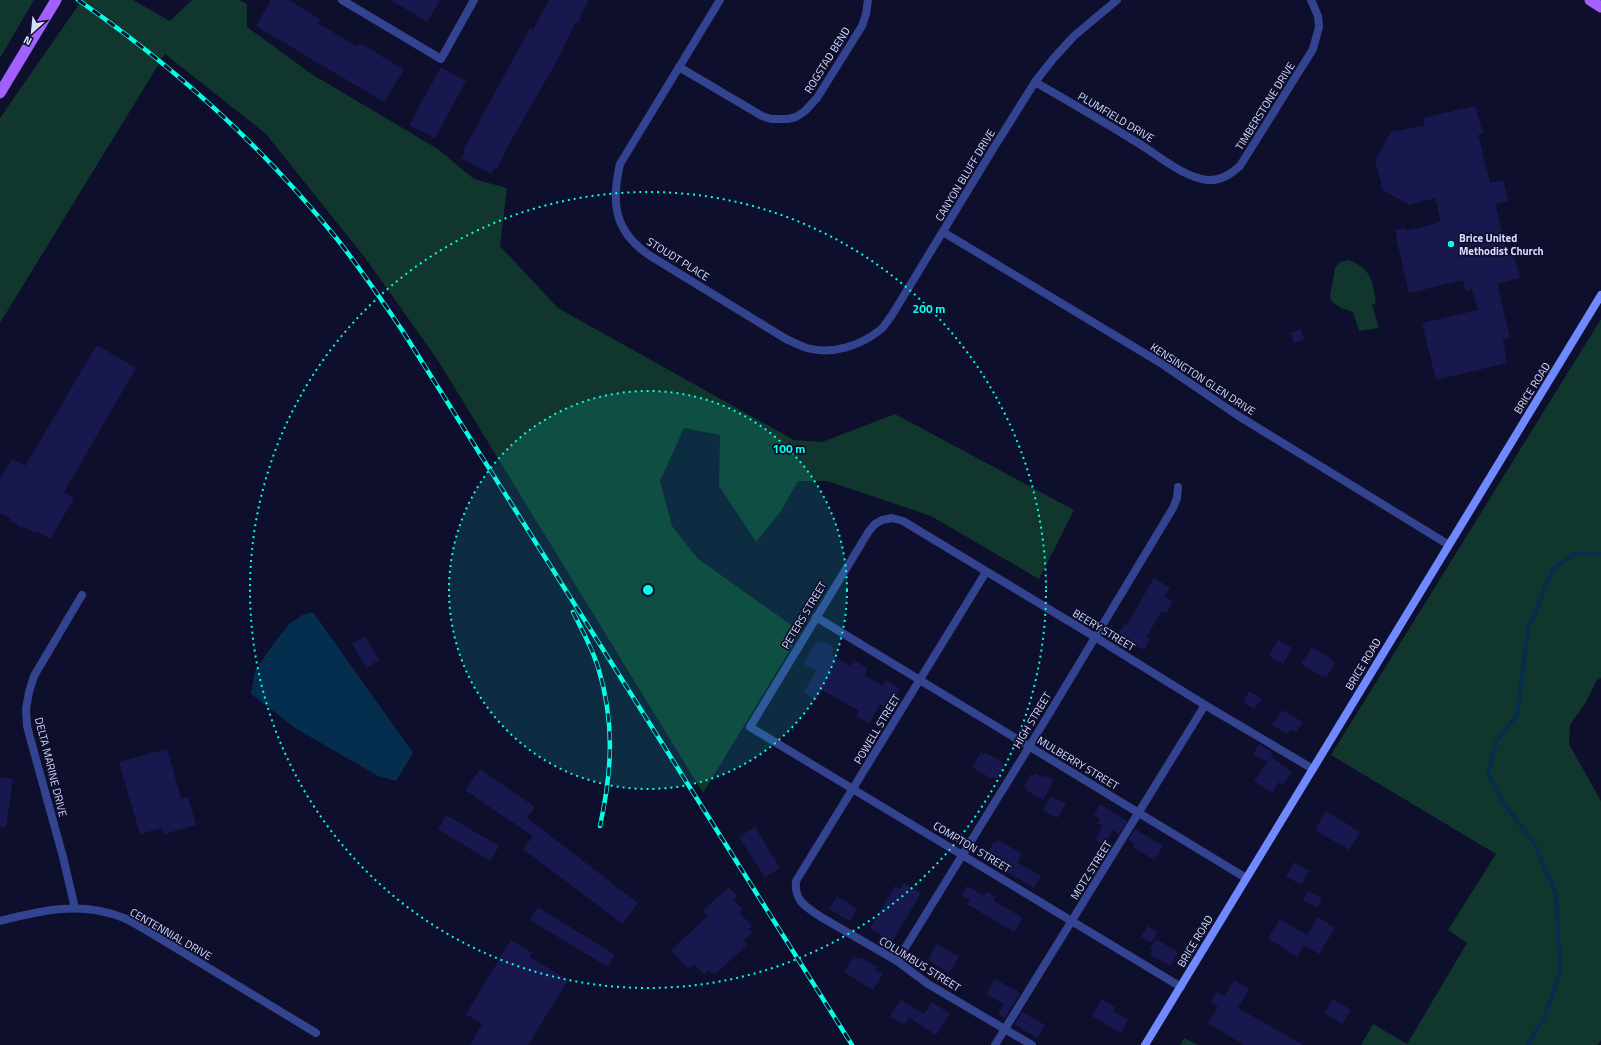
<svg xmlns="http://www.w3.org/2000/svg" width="1601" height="1045" viewBox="0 0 1601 1045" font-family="'Titillium Web',sans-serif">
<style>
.green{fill:#10362d}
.water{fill:#052e4e}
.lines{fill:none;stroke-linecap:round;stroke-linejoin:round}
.stream{stroke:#052e4e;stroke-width:4}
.building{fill:#18184f}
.minor{stroke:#34438f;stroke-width:8}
.secondary{stroke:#7089ff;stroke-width:8}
.primary{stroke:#a360ff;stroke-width:11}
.rail-casing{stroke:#05ffe6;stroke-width:4.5}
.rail{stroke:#0e0f2c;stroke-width:3;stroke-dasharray:9;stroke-linecap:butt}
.ring{fill:none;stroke:#05ffe6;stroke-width:2;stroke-dasharray:2 4}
.poi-dot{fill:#05ffe6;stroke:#0e0f2c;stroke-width:1.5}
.labels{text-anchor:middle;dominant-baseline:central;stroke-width:3.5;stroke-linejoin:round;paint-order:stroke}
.street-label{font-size:11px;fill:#d9dcff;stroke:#0e0f2c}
.poi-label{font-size:11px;font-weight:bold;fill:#d9dcff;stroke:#0e0f2c;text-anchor:start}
.centre{fill:#05ffe6;stroke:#0e0f2c;stroke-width:2}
.ring-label{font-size:12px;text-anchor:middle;font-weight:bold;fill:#05ffe6;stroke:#0e0f2c;stroke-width:3.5;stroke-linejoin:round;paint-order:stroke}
</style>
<rect width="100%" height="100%" fill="#0e0f2c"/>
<!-- green -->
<g class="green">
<path d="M0 0H34L0 58Z"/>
<path d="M82 0H133L170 21 192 0H239L247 4V27L313 75 438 149 474 179 507 188 500 246 558 308 794 440 822 442 895 414 1074 510 1039 579 931 516 827 481H798L781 511 756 542 719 486 720 435 684 428 660 481 672 526 697 558 801 632 703 793 437 359 366 259 266 134 165 54 0 323V118Z"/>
<path d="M1348 260C1371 268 1373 281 1376 303L1372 305 1379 328 1359 331 1353 312 1341 308 1332 302 1330 297 1335 268 1340 262Z"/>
<path d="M1601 319V678L1597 680 1586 702 1570 725 1569 744 1601 801V1040L1598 1045H1361L1373 1024 1407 1044 1467 943 1448 930 1496 854 1331 755Z"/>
<path d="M1184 1038 1198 1045H1180Z"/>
</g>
<!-- water -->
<path class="water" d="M313 612 413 753 396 781 378 776 295 728 251 694 255 671 266 654 289 624 302 615Z"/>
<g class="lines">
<!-- stream -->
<path class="stream" d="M1528 1045 1544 1018 1560 972 1556 893 1534 843 1504 804 1488 774 1496 742 1517 715 1528 629 1553 569 1574 554H1601"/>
</g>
<!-- building -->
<g class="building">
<path d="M271 0H288L320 19 318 23 331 31 358 47 360 43 404 70 384 102 256 26Z"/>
<path d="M391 0H440L427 22Z"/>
<path d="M549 0H589L582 12H583L578 23 576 21 559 57 508 146 497 169 494 168 491 174 461 158 465 152 463 151 530 28 533 30Z"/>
<path d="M441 67 466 81 435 138 409 125Z"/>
<path d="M1475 106 1483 133 1478 135 1490 183 1503 180 1508 201 1495 204 1507 252 1513 251 1520 278 1497 284 1510 338 1503 340 1507 363 1436 380 1422 323 1478 310 1472 289 1466 291 1463 280 1409 293 1396 237H1397L1395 230 1406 228V231L1441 222 1435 198 1409 205 1383 190 1375 160 1391 132 1425 125 1423 118Z"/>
<path d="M1301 329 1304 339 1294 343 1290 333Z"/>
<path d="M97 345 136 368 64 492 74 498 50 539 37 531 36 534 23 526 22 528 10 521 11 519 0 513V478L12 459 25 466Z"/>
<path d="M1154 578 1170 588 1165 596 1173 602 1166 613 1162 611 1146 637 1150 639 1144 650 1118 635 1124 624 1126 626Z"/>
<path d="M365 636 379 660 367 668 352 644Z"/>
<path d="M820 640 834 648 831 655 850 666 854 660 867 668 865 675 882 686 886 680 900 689 893 701 890 700 885 707 880 704 869 723 856 716 859 711 822 690 817 700 804 692 816 671 804 664 816 642 819 643Z"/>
<path d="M1278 640 1292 648 1283 664 1269 656Z"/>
<path d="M1312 647 1332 659 1331 660 1335 663 1326 678 1322 675 1321 676 1301 664Z"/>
<path d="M1249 691 1262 699 1254 709 1243 702Z"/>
<path d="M1282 710 1303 722 1296 732 1290 729 1287 734 1272 725Z"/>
<path d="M1259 744 1273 753 1267 762 1253 754Z"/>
<path d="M167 749 181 798 188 797 196 825 164 834 162 828 140 834 119 762Z"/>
<path d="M981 752 985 754 986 753 1002 762 1001 764 1004 766 996 779 993 777 992 779 972 767Z"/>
<path d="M1271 757 1292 772 1283 785 1279 782 1272 793 1254 781Z"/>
<path d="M480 769 535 807 527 818 638 903 623 924 523 849 533 836 465 790Z"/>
<path d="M1035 773 1044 778 1045 775 1054 780 1043 800 1026 790 1028 788 1024 786 1031 774 1034 776Z"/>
<path d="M0 777 13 779 6 827H0Z"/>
<path d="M1051 796 1066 804 1057 818 1043 810Z"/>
<path d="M1100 804 1127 821 1119 834 1113 830 1104 845 1095 840 1103 826 1098 823 1100 819 1094 815Z"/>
<path d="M1326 811 1360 832 1349 850 1315 830Z"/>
<path d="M446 815 499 846 490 861 438 829Z"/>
<path d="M755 827 780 868 765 877 739 837Z"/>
<path d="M1135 829 1163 846 1154 860 1133 847 1135 844 1128 840Z"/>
<path d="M999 840 1022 854 1017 862 1041 876 1034 888 984 858 994 842 997 843Z"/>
<path d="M1295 862 1309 871 1301 885 1286 876Z"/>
<path d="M904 883 921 893 892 942 870 928 895 886 900 889Z"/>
<path d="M967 886 984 896 987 891 996 897 994 901 1023 918 1014 932 967 904 970 900 962 895Z"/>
<path d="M729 887 737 896 733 899 742 909 739 912 752 926 748 929 752 933 744 940 747 945 714 975 709 970 704 974 694 964 688 969 671 950 708 916 703 910Z"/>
<path d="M1308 891 1322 898 1317 908 1303 900Z"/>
<path d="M837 896 857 909 850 921 829 909Z"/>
<path d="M538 907 615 955 608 967 530 920Z"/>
<path d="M1318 917 1335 928 1319 954 1304 945 1297 957 1268 938 1280 919 1307 935Z"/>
<path d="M1147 926 1158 932 1151 943 1141 937Z"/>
<path d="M1156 939 1178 952 1170 966 1150 954 1153 950 1150 949Z"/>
<path d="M511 940 532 953 530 957 568 980 528 1045H470L482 1024 466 1014Z"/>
<path d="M937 944 959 957 949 973 928 960Z"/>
<path d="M854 956 860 960 861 957 877 967 875 970 883 974 873 990 844 972Z"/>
<path d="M995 979 1020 993 1005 1018 998 1014 1004 1004 986 994Z"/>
<path d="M1234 980 1249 989 1238 1008 1303 1045H1244L1208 1023 1218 1007 1211 1002 1217 992 1224 997Z"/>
<path d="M1102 999 1115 1007 1113 1011 1128 1020 1121 1033 1092 1016Z"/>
<path d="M1333 999 1351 1010 1342 1024 1324 1013Z"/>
<path d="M901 1000 924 1014 932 1002 950 1014 936 1035 909 1017 904 1025 890 1016Z"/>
<path d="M1022 1012 1045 1025 1037 1038 1015 1025V1023Z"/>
</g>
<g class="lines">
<!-- minor -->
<g class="minor">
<path d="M342 0 441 59 474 0"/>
<path d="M720 0 620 164C611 203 614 231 649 255L786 339C793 342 800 346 807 348 832 355 860 346 880 330 885 326 888 320 892 315L993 149 1035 82 1053 59 1074 36 1117 0"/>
<path d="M679 67 762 116 771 119H788L796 117 805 111 817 98 862 26 866 14 868 0"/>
<path d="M1035 82C1070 102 1104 122 1138 143 1158 155 1184 178 1208 180 1221 181 1231 174 1240 166L1313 49 1319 27 1318 16 1311 0"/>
<path d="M943 232 1159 362 1237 415 1449 545"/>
<path d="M986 572 796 881C794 901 806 907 821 917L897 961 928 984 1032 1045"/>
<path d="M816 617 1246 878"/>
<path d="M75 908 63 857 31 741 27 726 26 709 29 692 34 676 82 595"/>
<path d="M0 921C42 910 81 901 124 918 131 921 138 926 146 930L316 1033"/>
<path d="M897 961 1029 747 1173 508 1177 498 1178 487"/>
<path d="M1181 987 750 727 869 531 875 524 882 520 892 518 903 521 1095 637 1205 705 1313 769"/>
<path d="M995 1045 1205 705"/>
</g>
<!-- secondary -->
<path class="secondary" d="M1145 1045 1601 295"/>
<!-- primary -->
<g class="primary">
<path d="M1590 0 1601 7"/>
<path d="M0 93 56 0"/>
</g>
<!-- rail casing -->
<g class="rail-casing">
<g id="rail">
<path d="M78 0C175 67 263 147 337 239 360 268 381 299 402 330L852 1045"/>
<path d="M573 612C582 630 592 648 598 667 615 722 612 771 600 826"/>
</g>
</g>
<!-- rail -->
<use href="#rail" class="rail"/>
</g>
<!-- distance rings -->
<circle cx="648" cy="590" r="199" fill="#05ffe6" fill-opacity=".12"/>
<g class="ring">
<circle cx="648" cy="590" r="199"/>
<circle cx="648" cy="590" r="398"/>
</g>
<!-- markers -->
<circle class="poi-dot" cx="1451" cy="244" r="4"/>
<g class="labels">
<!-- street labels -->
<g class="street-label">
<text transform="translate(827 60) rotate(-58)">ROGSTAD BEND</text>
<text transform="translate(1265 106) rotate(-58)">TIMBERSTONE DRIVE</text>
<text transform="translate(1116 117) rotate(31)">PLUMFIELD DRIVE</text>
<text transform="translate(965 175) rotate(-59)">CANYON BLUFF DRIVE</text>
<text transform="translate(678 259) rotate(32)">STOUDT PLACE</text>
<text transform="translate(1203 379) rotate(33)">KENSINGTON GLEN DRIVE</text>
<text transform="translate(1532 388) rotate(-58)">BRICE ROAD</text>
<text transform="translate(804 615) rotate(-59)">PETERS STREET</text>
<text transform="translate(1104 630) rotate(31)">BEERY STREET</text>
<text transform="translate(1363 664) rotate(-59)">BRICE ROAD</text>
<text transform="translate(1032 720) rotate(-59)">HIGH STREET</text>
<text transform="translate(877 729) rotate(-59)">POWELL STREET</text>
<text transform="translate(1078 763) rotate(31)">MULBERRY STREET</text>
<text transform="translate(51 767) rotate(76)">DELTA MARINE DRIVE</text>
<text transform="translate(972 847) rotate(31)">COMPTON STREET</text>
<text transform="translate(1091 870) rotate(-58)">MOTZ STREET</text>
<text transform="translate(171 934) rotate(30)">CENTENNIAL DRIVE</text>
<text transform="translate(1195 941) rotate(-59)">BRICE ROAD</text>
<text transform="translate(920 964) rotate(32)">COLUMBUS STREET</text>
</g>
<!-- poi labels -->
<g class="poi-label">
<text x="1459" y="238">Brice United<tspan x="1459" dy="13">Methodist Church</tspan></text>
</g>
</g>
<circle cx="648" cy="590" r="6" class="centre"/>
<g class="ring-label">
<text x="929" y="313">200 m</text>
<text x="789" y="453">100 m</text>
</g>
<!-- north arrow -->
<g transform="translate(32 32) rotate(207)" stroke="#0e0f2c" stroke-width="3" paint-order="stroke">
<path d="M0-3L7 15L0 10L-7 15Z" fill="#d9dcff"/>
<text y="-6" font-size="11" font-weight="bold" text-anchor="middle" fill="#d9dcff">N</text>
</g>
</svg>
